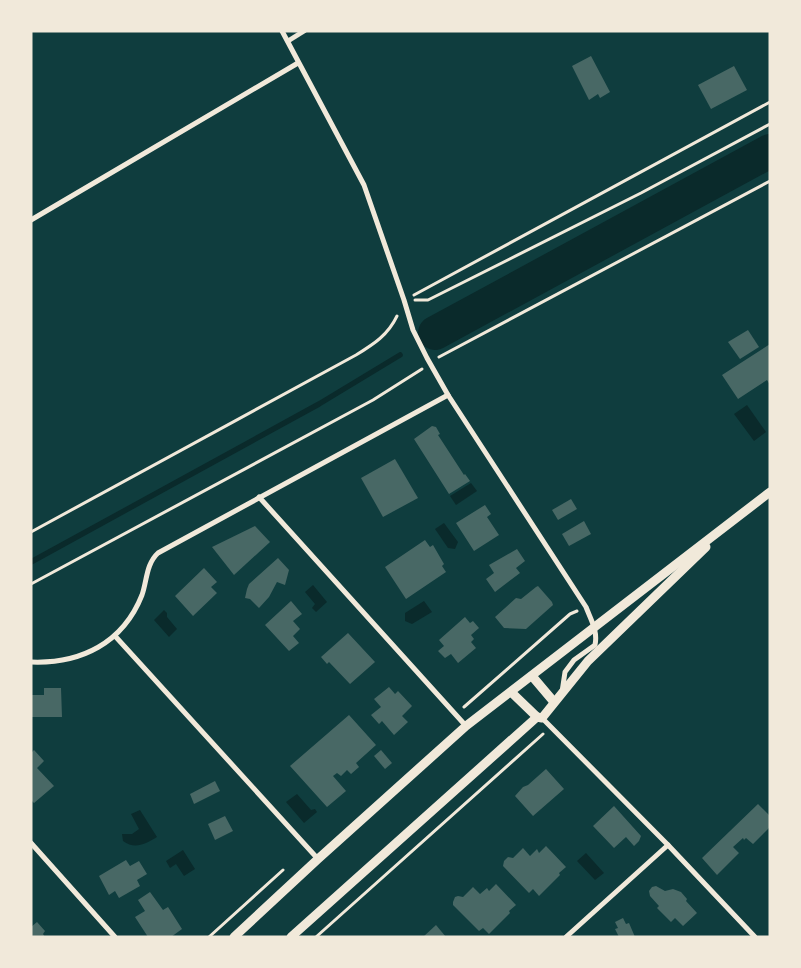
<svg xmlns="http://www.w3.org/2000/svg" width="801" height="968" viewBox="0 0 801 968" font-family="Overpass,sans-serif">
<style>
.water{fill:#0a2a2b}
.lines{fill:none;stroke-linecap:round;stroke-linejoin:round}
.stream{stroke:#0a2a2b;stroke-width:5.5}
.river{stroke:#0a2a2b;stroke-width:34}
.building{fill:#486865}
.path{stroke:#f1e9da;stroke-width:3}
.minor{stroke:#f1e9da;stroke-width:5}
.tertiary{stroke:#f1e9da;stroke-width:9}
</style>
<rect width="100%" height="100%" fill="#0f3d3e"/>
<!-- water -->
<g class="water">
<path d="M747 405 766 432 754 441 734 414Z"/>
<path d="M471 483 477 491 456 505 450 496Z"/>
<path d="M444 523 458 542 455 549 448 548 435 529Z"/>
<path d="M313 585 327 602 316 612 312 608 315 604 305 592Z"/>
<path d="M424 601 432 612 412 624 405 621V613Z"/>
<path d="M164 610 167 613V617L177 629 169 637 154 620Z"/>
<path d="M297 794 311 810 315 809 317 812 304 823 286 802Z"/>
<path d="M140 810 157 837C145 844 135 850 123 841L122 834H132L139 829 131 814Z"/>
<path d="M183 850 195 869 184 876 176 864 170 868 166 861Z"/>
<path d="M586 853 604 873 595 880 577 861Z"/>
</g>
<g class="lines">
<!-- stream -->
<path class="stream" d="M31 562 319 404 400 355"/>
<!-- river -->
<path class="river" d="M435 333 770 151"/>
</g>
<!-- building -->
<g class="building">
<path d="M591 56 610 92 600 98 598 94 589 100 572 66Z"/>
<path d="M734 66 747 90 711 109 698 85Z"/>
<path d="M748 330 759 347 740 359 728 342Z"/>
<path d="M770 344V385L767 380 738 399 722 375Z"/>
<path d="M432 426 436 427 440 434 438 435 464 475 465 474 470 481 449 494 414 439Z"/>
<path d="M395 459 418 498 383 517 361 478Z"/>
<path d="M571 499 577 509 558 520 552 510Z"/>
<path d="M485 505 491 514 487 517 499 535 474 551 456 523Z"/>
<path d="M584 521 591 534 569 546 562 534Z"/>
<path d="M255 526 270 542 234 575 212 547Z"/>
<path d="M425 540 430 547 433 545 444 564 442 566 446 572 406 599 385 567Z"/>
<path d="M517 549 525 561 516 568 520 573 495 592 486 579 494 573 489 565Z"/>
<path d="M278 558 289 570 285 585 277 582 269 597 259 608 250 599 245 598 247 589 249 584Z"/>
<path d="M204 568 217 582 211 587 217 593 193 616 175 596Z"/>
<path d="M538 586 552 602 553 605 526 629 504 628 495 617 516 598 521 599 536 587Z"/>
<path d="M291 601 302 614 293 621 300 629 293 636 299 643 289 651 265 625Z"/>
<path d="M465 617 470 623 473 621 479 628 471 635 474 639 471 642 476 648 458 663 451 654 445 658 438 651 444 646 439 640Z"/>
<path d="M348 633 375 662 350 684 329 662 327 664 321 657Z"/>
<path d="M389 687 395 694 398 691 412 706 402 716 408 722 394 735 382 721 379 724 371 715 381 707 374 699Z"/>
<path d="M44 688H61L62 717H31V695H44Z"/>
<path d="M349 715 376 745 356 763 359 767 351 774 347 770 341 776 337 773 333 776 346 791 327 807 290 766Z"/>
<path d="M34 750 44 761 37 768 54 786 34 803 31 800V753Z"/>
<path d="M381 750 392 763 385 769 374 756Z"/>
<path d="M546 769 564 789 533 816 515 796 523 787 528 785Z"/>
<path d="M215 781 220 791 194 804 190 794Z"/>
<path d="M758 804 770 816V827L753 844 746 838 744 840 743 838 733 847 739 853 717 875 702 858Z"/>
<path d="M614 806 641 836 639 841 634 846 626 837 614 848 593 826Z"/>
<path d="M225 816 233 831 215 840 208 824Z"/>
<path d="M546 846 566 867 559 873 560 875 539 896 533 889 529 893 503 866 504 861 508 857 513 858 523 848 530 856 537 849 539 853Z"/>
<path d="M126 860 130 866 139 861 147 874 137 880 140 886 119 898 115 891 109 895 99 876Z"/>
<path d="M496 884 516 905 509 911 510 913 489 934 483 928 479 931 453 905V902L455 897 458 896 463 897 473 887 480 894 487 888 489 891Z"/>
<path d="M656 886 665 891 673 889 681 892 687 899 686 901 697 913 683 926 675 918 671 922 657 908 659 906 650 896 649 891 652 887Z"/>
<path d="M150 892 163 910 168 907 182 929 171 937H148L135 917 145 911 138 900Z"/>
<path d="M623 918 626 924 629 923 635 937H619L615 929 618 928 615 922Z"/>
<path d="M37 922 45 931 43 934 45 937H31V927Z"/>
<path d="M436 925 446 937H423Z"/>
</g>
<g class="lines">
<!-- path -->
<g class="path">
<path d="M414 295 770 102"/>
<path d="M415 300H428L641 193 770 124"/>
<path d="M439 357 770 181"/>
<path d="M31 532 356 355C374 344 388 335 397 316"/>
<path d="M31 584 373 400 422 369"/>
<path d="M464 707 570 614 577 611"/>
<path d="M209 937 283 870"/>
<path d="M316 937 543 734"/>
</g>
<!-- minor -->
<g class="minor">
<path d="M282 31 364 185 404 300 413 330 427 358 448 395 586 607C591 620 598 631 595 645L574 660 565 672 562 692"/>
<path d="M288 41 304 31"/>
<path d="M31 220 298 63"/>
<path d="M259 497 466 726"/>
<path d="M115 636 318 859"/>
<path d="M31 662C81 664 123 643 142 595 147 581 146 564 158 553L448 395"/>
<path d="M542 718 668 845 755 937"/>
<path d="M31 843 115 937"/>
<path d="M566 937 668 845"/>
</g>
<!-- tertiary -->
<g class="tertiary">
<path d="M532 676 554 702"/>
<path d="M511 692 537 717"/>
<path d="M234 937 318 859 466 726 770 492"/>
<path d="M291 937 537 717 542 718 588 661 706 547"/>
</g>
</g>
<!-- border -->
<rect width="801" height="968" fill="none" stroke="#f1e9da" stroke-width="65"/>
</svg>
